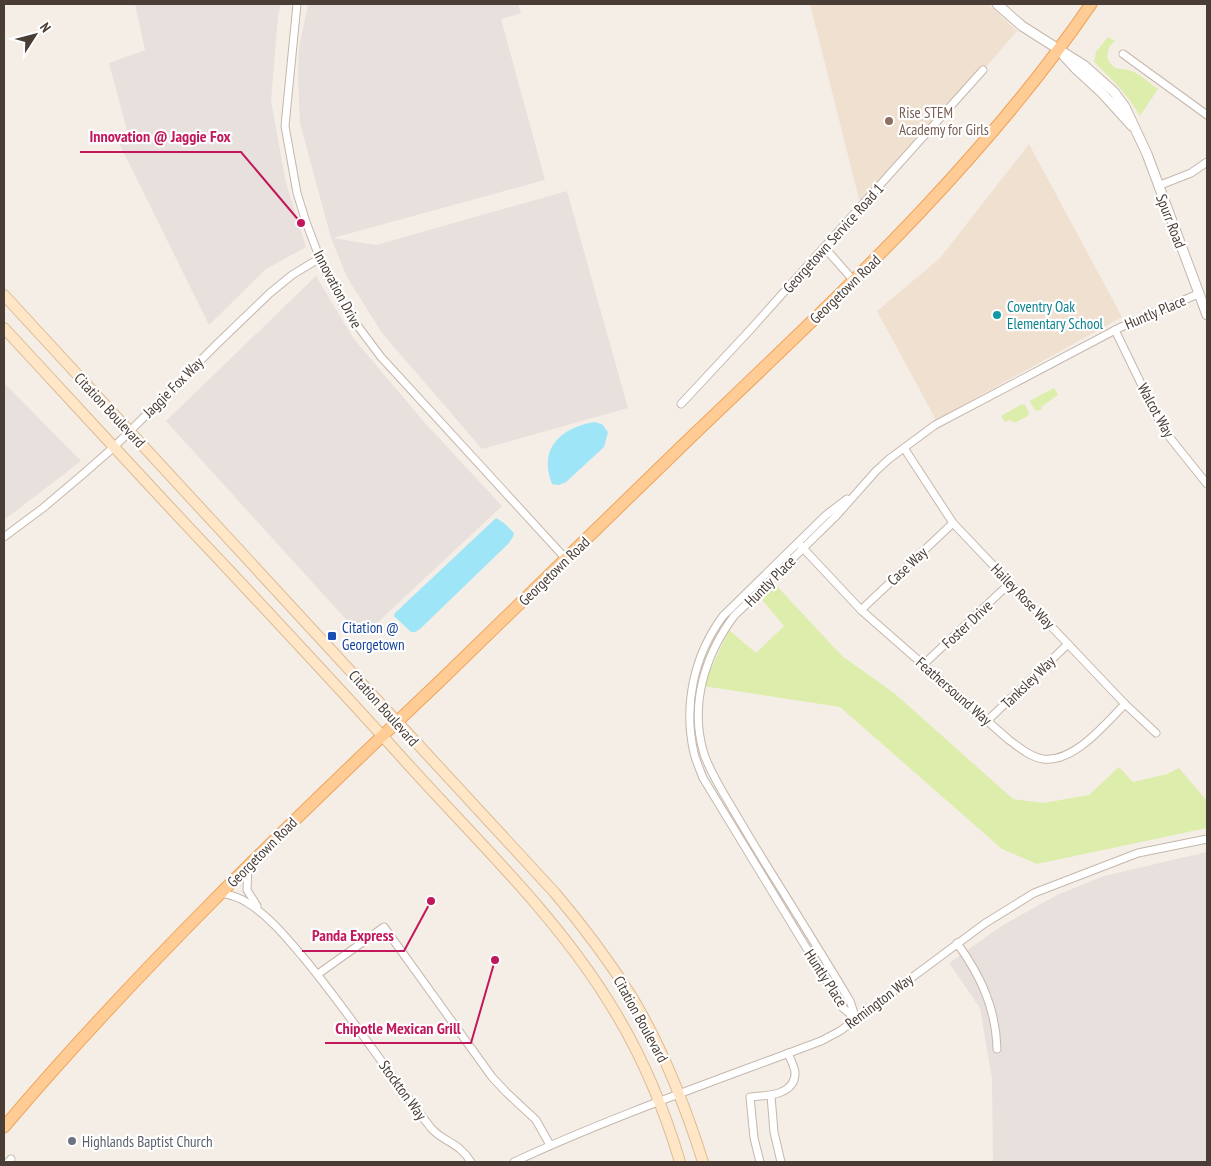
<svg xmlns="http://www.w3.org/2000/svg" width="1211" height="1166" viewBox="0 0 1211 1166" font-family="'PT Sans Narrow',sans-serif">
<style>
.industrial{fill:#e7e0dc}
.education{fill:#f0e0d0}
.green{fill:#ddedac}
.water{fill:#9ee5f7}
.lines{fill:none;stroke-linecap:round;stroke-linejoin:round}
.minor-casing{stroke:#c5b7ac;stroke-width:9}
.tertiary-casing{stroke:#c5b7ac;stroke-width:11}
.secondary-casing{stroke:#ddbb95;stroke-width:12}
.primary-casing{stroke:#efa45b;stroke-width:13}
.minor{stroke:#fff;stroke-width:7}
.tertiary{stroke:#fff;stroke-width:9}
.secondary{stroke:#ffe6c7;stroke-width:10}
.primary{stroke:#ffcc96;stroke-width:11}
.education-dot{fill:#8d6e63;stroke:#fff;stroke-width:2}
.culture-dot{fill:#0f9aa8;stroke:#fff;stroke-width:2}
.transit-dot{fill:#1a4fb4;stroke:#fff;stroke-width:2}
.worship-dot{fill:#6b7280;stroke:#fff;stroke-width:2}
.labels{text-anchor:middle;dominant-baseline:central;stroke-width:4.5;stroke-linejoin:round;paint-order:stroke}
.education-label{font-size:15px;fill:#785e54;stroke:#fff;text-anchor:start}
.street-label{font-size:15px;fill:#493d35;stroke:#fff}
.culture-label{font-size:15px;fill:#0d838f;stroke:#fff;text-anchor:start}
.transit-label{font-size:15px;fill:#164399;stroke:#fff;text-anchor:start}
.worship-label{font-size:15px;fill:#5b616d;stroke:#fff;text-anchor:start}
.leader{fill:none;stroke:#c2185b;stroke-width:2}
.callout-dot{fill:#c2185b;stroke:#fff;stroke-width:2}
.callout-label{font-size:16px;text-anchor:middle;font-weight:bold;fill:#c2185b;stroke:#fff;stroke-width:4.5;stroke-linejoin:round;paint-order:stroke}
</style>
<rect width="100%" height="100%" fill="#f5eee7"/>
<!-- industrial -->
<g class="industrial">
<path d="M135 4H281L278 16 271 101 286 183 306 247 266 269 209 325 118 141 129 138 109 63 145 50Z"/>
<path d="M308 4H518L521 13 501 19 545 180 333 238 376 245 567 191 628 408 482 449 382 333 347 277 331 238 300 123 298 77 299 48Z"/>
<path d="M316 276 354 339 425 423 502 506 362 637 166 421Z"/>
<path d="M4 383 81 461 4 520Z"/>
<path d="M1207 852V1162H993L992 1079 980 1008 949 963 1003 925 1059 894 1104 876Z"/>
</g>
<!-- education -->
<g class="education">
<path d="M810 4H988L1017 31 862 211Z"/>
<path d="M1029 144 1122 317 936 420 877 311 940 258Z"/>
</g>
<!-- green -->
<g class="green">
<path d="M1108 37 1115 41 1109 47 1107 57C1114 74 1122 66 1134 72 1143 77 1151 84 1158 89L1140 116C1128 95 1112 79 1094 62L1096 52Z"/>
<path d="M1054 388 1058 395 1041 407 1042 409 1037 411 1035 410 1030 402 1031 400Z"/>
<path d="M1022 404 1025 405 1029 413 1028 416 1014 423 1010 420 1005 422 1001 416Z"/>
<path d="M774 583 842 656 894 693 1013 799 1043 803 1089 795 1119 767 1133 782 1167 774 1179 768 1207 801V828L1037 864 1002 849 840 707 703 686 729 630 756 653 784 626 760 597Z"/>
</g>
<!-- water -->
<g class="water">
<path d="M594 422 602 424 608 432 604 447 566 482 559 485 552 484C538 449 560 428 594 422Z"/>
<path d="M496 518 504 523 514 533 513 537 508 544 420 629 415 632H411L394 616 395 613Z"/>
</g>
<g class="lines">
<!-- minor casing -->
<g class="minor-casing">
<g id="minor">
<path d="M297 4 285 126 297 193 306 222 323 267 348 313 381 357 567 560"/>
<path d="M1123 54 1207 115"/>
<path d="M1158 186 1191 173 1207 162"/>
<path d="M824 247 854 281"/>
<path d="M1115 330 1163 429 1207 484"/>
<path d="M681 404 750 330 983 70"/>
<path d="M904 448 953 523 1125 704 1156 733"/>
<path d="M847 499 826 515 723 616C694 655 683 705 694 753 696 761 700 770 703 778L843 1008 855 1018"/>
<path d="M4 537 43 508 82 475 114 447 218 343 270 293 292 275 320 258"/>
<path d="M801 546 861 610 1009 740C1019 747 1030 757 1043 759 1074 763 1105 724 1125 704"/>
<path d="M861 610 953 523"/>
<path d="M924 664 1010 583"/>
<path d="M988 720 1068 644"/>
<path d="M248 867 247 890 257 906"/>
<path d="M222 893C230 895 239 897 246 902 268 915 287 938 303 957 349 1012 387 1072 431 1128 443 1142 459 1142 471 1162"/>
<path d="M957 943C981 976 996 1009 997 1049"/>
<path d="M318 974 384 927 492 1077 506 1092 536 1120 550 1145"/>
<path d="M856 1019 850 1001C823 956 795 911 767 866 754 845 741 823 728 801 719 786 710 771 704 754 689 705 705 655 734 616L837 515 876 471 889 459 935 425 1119 328 1198 294"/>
<path d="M771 1096 774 1132 781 1162"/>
<path d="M8 1162 11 1159"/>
<path d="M514 1162C613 1116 718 1080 821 1041L840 1031 984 924 1034 893 1138 853 1207 839"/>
<path d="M760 1162 754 1138 750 1097C767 1096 795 1095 795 1073 795 1067 790 1059 788 1053"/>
</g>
</g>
<!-- tertiary casing -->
<g class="tertiary-casing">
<g id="tertiary">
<path d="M997 4 1022 26 1085 66 1114 92 1125 107 1147 154 1207 315"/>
<path d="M1064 56 1076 69 1102 93 1132 126"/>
</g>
</g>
<!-- secondary casing -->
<g class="secondary-casing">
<g id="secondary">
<path d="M4 295 555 893C583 926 609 961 632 997 663 1049 685 1105 703 1162"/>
<path d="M4 328C78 408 151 488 226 567 283 628 340 689 396 751 467 831 550 908 607 999 639 1049 663 1105 680 1162"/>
</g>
</g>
<!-- primary casing -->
<g class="primary-casing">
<path id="primary" d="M4 1127C138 969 288 825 438 683 521 603 603 522 686 442 830 304 978 169 1091 4"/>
</g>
<!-- minor -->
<use href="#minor" class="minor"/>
<!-- tertiary -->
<use href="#tertiary" class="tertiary"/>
<!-- secondary -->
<use href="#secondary" class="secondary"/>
<!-- primary -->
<use href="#primary" class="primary"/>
</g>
<!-- markers -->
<circle class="education-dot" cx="889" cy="121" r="5"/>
<circle class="culture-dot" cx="997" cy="315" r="5"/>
<rect class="transit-dot" x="327" y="631" width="10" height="10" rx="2.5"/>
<circle class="worship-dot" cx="72" cy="1141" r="5"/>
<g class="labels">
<!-- education labels -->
<g class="education-label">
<text x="899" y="112">Rise STEM<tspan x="899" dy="17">Academy for Girls</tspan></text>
</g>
<!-- street labels -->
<g class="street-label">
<text transform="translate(1171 221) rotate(69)">Spurr Road</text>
<text transform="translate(833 238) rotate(-48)">Georgetown Service Road 1</text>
<text transform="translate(338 289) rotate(62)">Innovation Drive</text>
<text transform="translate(845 289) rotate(-44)">Georgetown Road</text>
<text transform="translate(1155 312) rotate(-23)">Huntly Place</text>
<text transform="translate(173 387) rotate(-45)">Jaggie Fox Way</text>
<text transform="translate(110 410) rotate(47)">Citation Boulevard</text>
<text transform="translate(1156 410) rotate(61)">Walcot Way</text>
<text transform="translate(907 566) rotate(-43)">Case Way</text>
<text transform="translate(554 571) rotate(-44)">Georgetown Road</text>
<text transform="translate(770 581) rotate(-45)">Huntly Place</text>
<text transform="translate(1023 596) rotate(46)">Hailey Rose Way</text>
<text transform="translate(967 624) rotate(-43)">Foster Drive</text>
<text transform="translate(1028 682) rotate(-44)">Tanksley Way</text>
<text transform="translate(954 691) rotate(41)">Feathersound Way</text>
<text transform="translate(384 708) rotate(48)">Citation Boulevard</text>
<text transform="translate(262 852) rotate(-45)">Georgetown Road</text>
<text transform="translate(826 978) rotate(57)">Huntly Place</text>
<text transform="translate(879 1001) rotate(-37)">Remington Way</text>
<text transform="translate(641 1019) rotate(61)">Citation Boulevard</text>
<text transform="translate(403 1090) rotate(54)">Stockton Way</text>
</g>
<!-- culture labels -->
<g class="culture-label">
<text x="1007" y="306">Coventry Oak<tspan x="1007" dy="17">Elementary School</tspan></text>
</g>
<!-- transit labels -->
<g class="transit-label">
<text x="342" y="627">Citation @<tspan x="342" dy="17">Georgetown</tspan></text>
</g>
<!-- worship labels -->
<g class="worship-label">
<text x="82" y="1141">Highlands Baptist Church</text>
</g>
</g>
<!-- callouts -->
<path class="leader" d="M301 223L241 152H80M431 901L404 951H302M495 960L471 1043H325"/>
<g class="callout-dot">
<circle cx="301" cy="223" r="5"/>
<circle cx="431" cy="901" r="5"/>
<circle cx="495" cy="960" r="5"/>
</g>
<g class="callout-label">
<text x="160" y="142">Innovation @ Jaggie Fox</text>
<text x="353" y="941">Panda Express</text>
<text x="398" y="1034">Chipotle Mexican Grill</text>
</g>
<!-- border -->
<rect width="1211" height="1166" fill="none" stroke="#493d35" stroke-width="10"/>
<!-- north arrow -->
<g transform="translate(35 35) rotate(54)" stroke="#ffffff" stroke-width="4" paint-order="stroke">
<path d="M0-4L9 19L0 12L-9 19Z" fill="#493d35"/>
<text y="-8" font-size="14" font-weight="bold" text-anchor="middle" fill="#493d35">N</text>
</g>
</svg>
